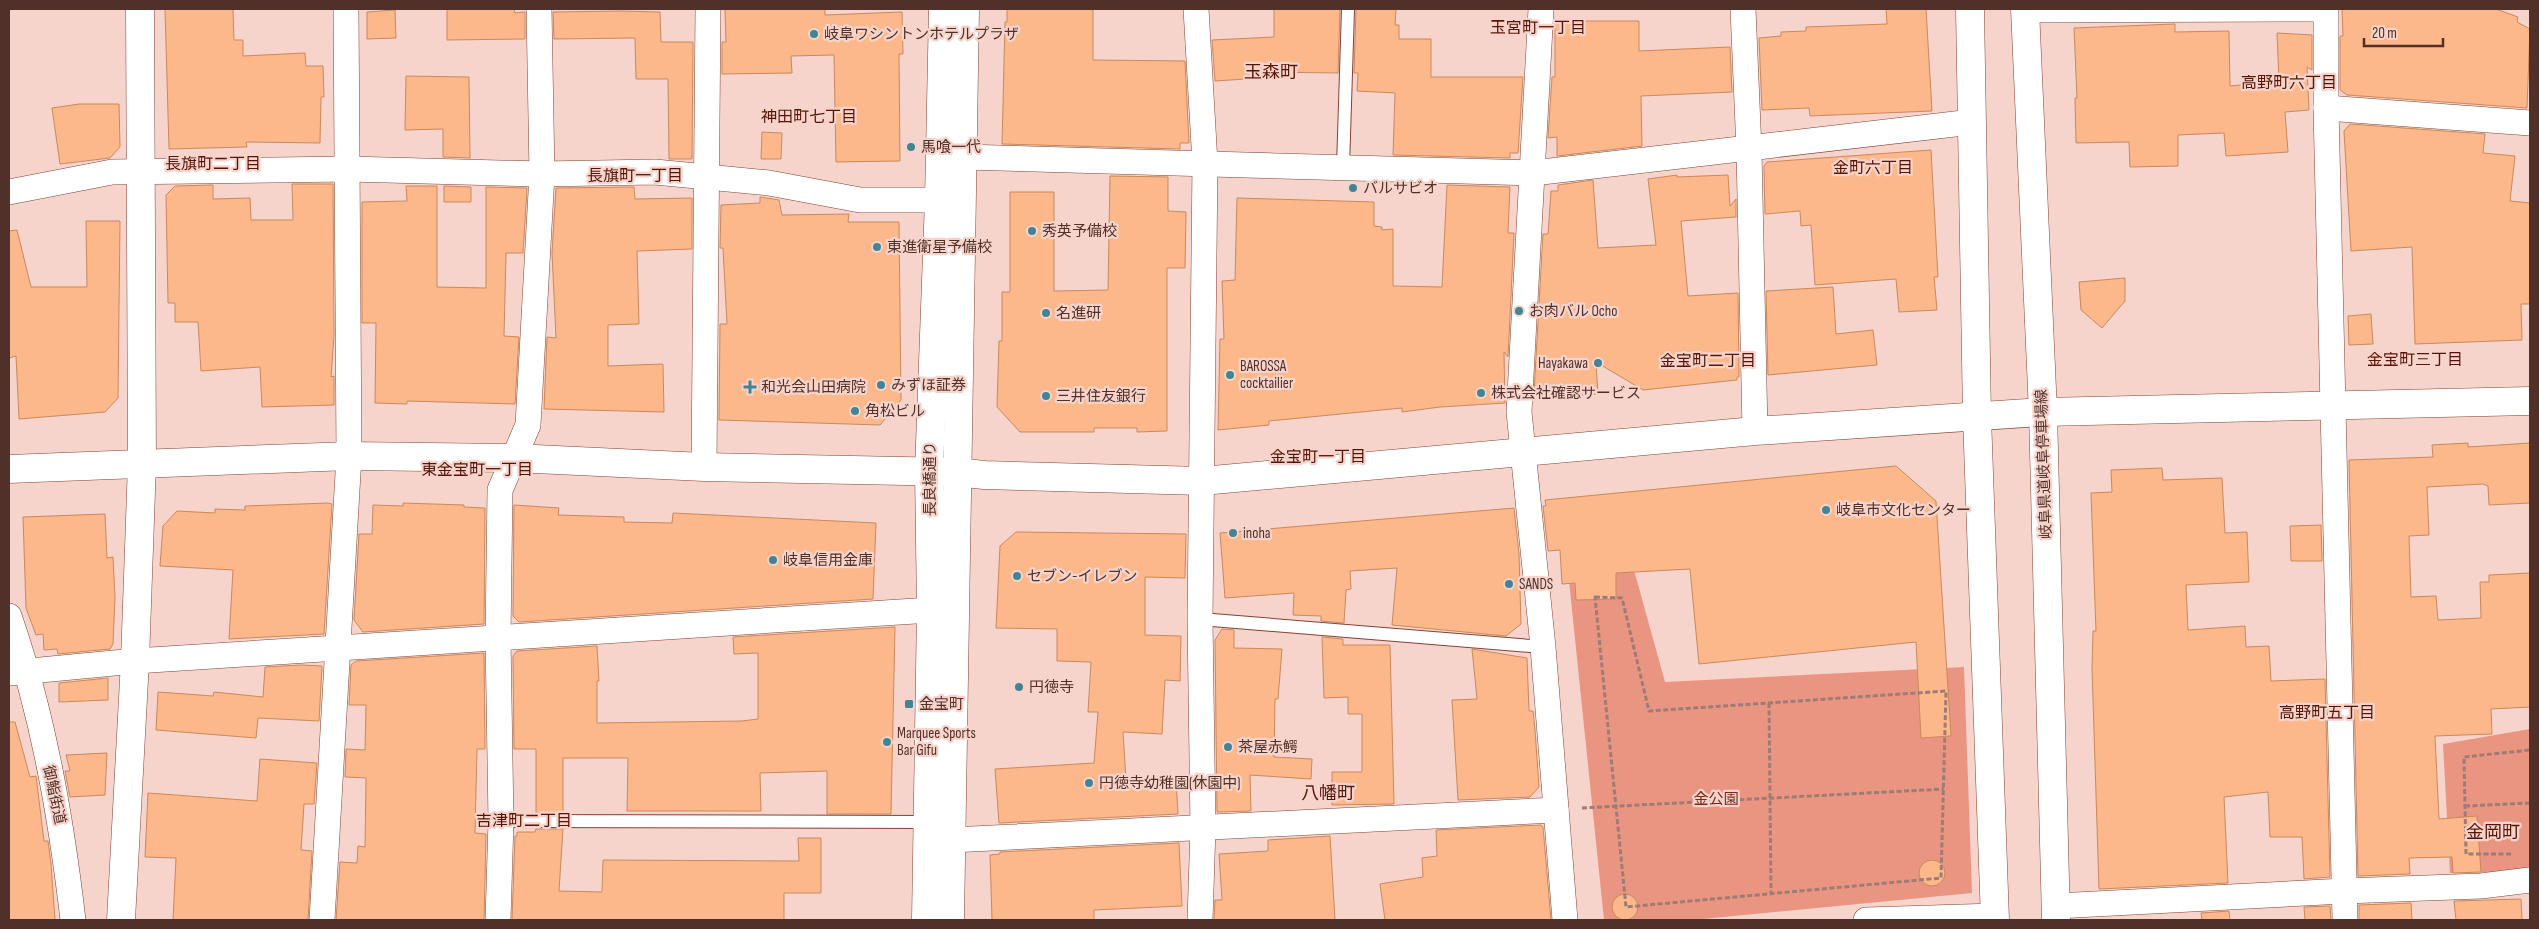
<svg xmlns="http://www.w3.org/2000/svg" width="2539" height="929" viewBox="0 0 2539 929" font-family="'Sofia Sans Condensed','Noto Sans JP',sans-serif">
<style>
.green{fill:#ea9581}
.building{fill:#fcb78a;stroke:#ca895d}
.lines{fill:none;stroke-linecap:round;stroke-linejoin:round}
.service-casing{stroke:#874132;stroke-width:14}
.minor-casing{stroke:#874132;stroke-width:26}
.tertiary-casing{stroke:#874132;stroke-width:29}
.primary-casing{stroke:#874132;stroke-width:29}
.trunk-casing{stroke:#874132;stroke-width:29}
.path{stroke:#9e7c75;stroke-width:3;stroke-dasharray:5 2.5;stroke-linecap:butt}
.service{stroke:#fff;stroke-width:12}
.minor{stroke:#fff;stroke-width:25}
.tertiary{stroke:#fff;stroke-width:28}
.primary{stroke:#fff;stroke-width:28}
.trunk{stroke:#fff;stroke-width:28}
.poi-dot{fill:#418594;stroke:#f6d4cc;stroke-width:2}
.labels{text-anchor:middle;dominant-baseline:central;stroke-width:4.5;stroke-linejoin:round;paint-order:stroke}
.poi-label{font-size:15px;fill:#513029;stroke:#f6d4cc;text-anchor:start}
.street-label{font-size:15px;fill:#513029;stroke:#f6d4cc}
.park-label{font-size:15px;fill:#7d2816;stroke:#f6d4cc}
.neighbourhood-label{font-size:16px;fill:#561406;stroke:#f6d4cc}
.quarter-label{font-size:18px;fill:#561406;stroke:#f6d4cc}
</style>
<rect width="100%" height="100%" fill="#f6d4cc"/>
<!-- green -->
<g class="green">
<path d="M1634 570 1665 682 1964 667 1972 893 1693 920H1604L1568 571Z"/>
<path d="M2530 729V871L2450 873 2443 744Z"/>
</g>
<!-- building -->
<g class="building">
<path d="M165 9H233L234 40H243V56L305 53 306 66H323L324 97H321L320 143 246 142 247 147 169 149Z"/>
<path d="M447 9H514L515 13 525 12V39L447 40Z"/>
<path d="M725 9H825V15L902 12 903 54H899L900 161 836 162 834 55 791 56 792 73 722 74V42H726Z"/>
<path d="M1007 9H1093V60L1185 61 1189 143H1180V149L1002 144 1005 22H1007Z"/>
<path d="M1274 9H1340L1338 73 1261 72V78L1215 81 1212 40 1274 37Z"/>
<path d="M1356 9H1396L1395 25H1399V39H1431V77H1523L1518 153H1510V158L1393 155 1395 93 1357 91 1358 73H1354Z"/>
<path d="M1886 9H1926L1932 111 1810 116 1809 108 1762 110 1759 38 1781 36V32L1806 31V27L1887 24Z"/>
<path d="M2342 9H2496L2518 17 2517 22 2530 29 2527 108 2347 95 2340 90V36H2343Z"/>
<path d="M395 10 396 38 367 39V12Z"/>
<path d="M621 11 660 12 661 42H693L692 159H669L668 79H636L635 38 554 39 553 12Z"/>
<path d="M1555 21H1639V51L1730 47 1732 92 1641 96 1642 146 1557 156V137L1548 138 1552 77H1555Z"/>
<path d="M2175 24V32L2229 31 2230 86 2279 81 2277 33 2312 35V70L2307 67 2309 110 2285 112 2288 152 2226 156 2224 133 2178 135V166L2130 167 2129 142 2076 143 2075 98H2077L2074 28Z"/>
<path d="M406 76 469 77 470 158 443 157V129L405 130Z"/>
<path d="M79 104H119L120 147 110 158 60 164 52 108Z"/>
<path d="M2350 124 2485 134 2483 153 2515 156 2510 201 2530 203V304H2521L2522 340 2415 344 2412 247 2351 251 2344 131Z"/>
<path d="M762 132 782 133 781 159H761Z"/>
<path d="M1931 150 1938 277H1934L1937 310 1899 312 1896 279 1815 285 1811 225 1801 226 1800 211 1765 214 1764 166 1767 162Z"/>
<path d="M1677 175V177L1728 175 1730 206 1736 199V217L1681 221 1688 296 1738 293 1739 377H1737V380L1643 390 1596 362 1598 394 1539 399 1534 393 1543 234H1548L1551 191H1558V185L1593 180 1598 248 1656 245 1648 179Z"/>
<path d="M1110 176 1168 177V211L1186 212 1185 268H1167V431L1137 432V428H1094V432H1020L997 407 999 341H1002V292H1010V192H1054V291L1108 290Z"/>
<path d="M292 184H333L334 335 331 377 334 376V405L262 407 260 367 201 371 198 322H175V303H168L166 195 175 186 213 185V199L250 198 251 220H293Z"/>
<path d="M1447 185 1510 187 1508 233H1514L1508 357 1504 352 1505 403 1440 407 1402 412V408L1269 421V425L1218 430 1220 339H1224L1222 281 1235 280 1237 198 1374 202V226L1382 227V230L1393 229V286L1442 287Z"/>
<path d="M406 186H437V287L486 288V187L527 188 523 253H506L504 336 519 337 515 404 407 401V404L375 403 376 323H362V202L407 201Z"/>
<path d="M444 186 471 187V202H444Z"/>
<path d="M634 187 635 199 692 198V249L637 251 639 324 608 325V366L663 364 664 412 544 409 547 337 556 338 552 253 556 188Z"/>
<path d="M760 197 779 200 782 215 849 214 848 222H899L901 400 880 425 719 420 720 324H727L723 248H720L721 205 760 203Z"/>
<path d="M86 221H120L118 398 105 412 19 419 16 356 9 358V231L17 230 31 287H87Z"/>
<path d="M2125 278V301L2102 328 2081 310 2079 282Z"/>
<path d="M1833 287 1836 334 1873 330 1877 365 1768 375 1766 291Z"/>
<path d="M2371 314 2373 344 2349 345 2348 316Z"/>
<path d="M2468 443V447L2530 443V503L2489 505 2488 486 2483 484 2427 487 2429 535 2409 536 2411 597 2436 596 2438 620 2481 618 2480 582H2489V575L2530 573V707L2491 709 2492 734 2435 736 2439 819 2477 816 2481 872 2453 873 2452 857 2409 858 2410 874 2358 876 2349 460 2433 457 2432 445Z"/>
<path d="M1896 466 1936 501 1951 736 1921 738 1916 642 1699 664 1690 569 1616 573V599L1576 600 1575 583 1562 584 1560 550 1548 551 1543 506H1546L1545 500Z"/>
<path d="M2162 468 2163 480 2222 478 2225 533 2247 532 2249 582 2186 585 2188 630 2245 626 2246 647 2269 646 2271 681 2325 679 2330 877 2304 879 2302 837H2270L2268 792 2224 797 2228 883 2099 889 2092 668 2093 631H2096L2091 493 2112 492 2111 470Z"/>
<path d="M328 503 332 504 324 634 229 639 233 570 160 566 163 526 177 511 215 513V509L245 510V506Z"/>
<path d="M403 503 464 505V507L485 508 484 624 363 632 354 620 359 534H372L373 505 403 506Z"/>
<path d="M514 505 559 508 558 515 624 517V522L672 523 673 513 876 523 873 599 519 622 513 616Z"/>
<path d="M1514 508 1519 554 1521 624 1506 636 1392 625 1397 568 1350 571 1351 589 1346 590 1344 623 1321 621V616L1293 615 1294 593 1225 598 1220 533Z"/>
<path d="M105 514 107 558 113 557 115 597 113 644 110 649 58 654 57 649 44 650 43 634 36 635 26 608 23 517Z"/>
<path d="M2321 525 2322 561H2291L2290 526Z"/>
<path d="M1016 532 1186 534 1185 578 1145 577V635L1181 636 1180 681 1165 680 1162 734 1123 732 1126 779H1176L1178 814 999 823 995 769 1094 763 1098 712H1088L1091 662 1057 661V629L996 628 1000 546Z"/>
<path d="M895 627 891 814H827V771L760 773 761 811H627L628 758H563V813H536V749H514L513 656 517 651 597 646 599 681H597V723L742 721 758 719V653L734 654 733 637Z"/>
<path d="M1222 629 1234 630V648L1282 649 1278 699H1275L1274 757 1312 759 1311 779 1250 775 1251 811 1217 812 1215 640Z"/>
<path d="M1322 637 1343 639V645H1390L1394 804 1332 805V772H1362V714H1348V697L1324 698Z"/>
<path d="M1472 649 1527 658 1529 711H1533L1535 730 1539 787 1530 797 1458 800 1452 700 1477 699Z"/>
<path d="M484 653 485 749H477L475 833 486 834 484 920H336L340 862 357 863 358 846 365 847 366 778 345 777 346 749 365 750 366 705H349L351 665 356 661Z"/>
<path d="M301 665 322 666 319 721 258 718 256 738 156 730 158 692 213 696 214 692 263 697 265 667Z"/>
<path d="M108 678V700L59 702V683Z"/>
<path d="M9 722H15L30 777 36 776 44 841H48L51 864 55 920H9Z"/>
<path d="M107 753 105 795 70 797 65 771H70L66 755Z"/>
<path d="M260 759 317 763 314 804H304L301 850 312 851 308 920H173L176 858 145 857 148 793 257 801Z"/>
<path d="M1541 825 1543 827 1551 920H1385L1380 884 1423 877 1422 858 1437 856 1436 830Z"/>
<path d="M536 829H563L559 891 602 892 603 860 799 861 798 838H821V893H784V920H512L515 836H517V832H535Z"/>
<path d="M1330 836 1335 920H1214L1215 900H1222L1219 854 1268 851V840Z"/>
<path d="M1179 843 1182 906 1094 910V920H992L990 855 1000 854V852Z"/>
<circle cx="1932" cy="873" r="13"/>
<circle cx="1625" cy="907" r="13"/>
<path d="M2521 899 2522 920H2456L2454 901Z"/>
<path d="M2411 903 2412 920H2359V905Z"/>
<path d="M2330 906 2331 920H2305L2304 907Z"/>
<path d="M2229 911 2230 920H2202L2201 913Z"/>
</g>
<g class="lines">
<!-- service casing -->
<g class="service-casing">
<g id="service">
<path d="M1343 167 1348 9"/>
<path d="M1200 619 1543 647"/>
<path d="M501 821 928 822"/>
</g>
</g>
<!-- minor casing -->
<g class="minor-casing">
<g id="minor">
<path d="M1196 9 1205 163 1200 619 1203 828 1200 920"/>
<path d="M1541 9 1519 412 1543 647 1565 920"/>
<path d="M1743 9 1749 150 1755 431"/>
<path d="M2326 9V108L2345 920"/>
<path d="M2025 10 2322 9"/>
<path d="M2326 108 2530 123"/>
<path d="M962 157 1533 173 1972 122"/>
<path d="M9 192 112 172 348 169 542 174 655 172 769 183 860 200H939"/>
<path d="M704 467 708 9"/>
<path d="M9 616C43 714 61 817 73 920"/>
<path d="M9 673 135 661 931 610"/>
<path d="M951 840 1556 810"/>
<path d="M2056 906 2344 891 2481 886 2530 880"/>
<path d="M322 920 349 456 346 9"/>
<path d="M498 920 501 821 498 638 500 490 528 425 542 174 539 9"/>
<path d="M1866 920 1995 916"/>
</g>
</g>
<!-- tertiary casing -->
<g class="tertiary-casing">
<g id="tertiary">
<path d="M9 469 349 456 514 458 704 467 956 472 984 475 1202 481 1755 431 2043 412 2530 401"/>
<path d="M121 920 135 661 142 463 140 9"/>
</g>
</g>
<!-- primary casing -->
<g class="primary-casing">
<g id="primary">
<path d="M1970 9 1977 417 1995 920"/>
<path d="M2025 9 2043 412 2056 920"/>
</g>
</g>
<!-- trunk casing -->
<g class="trunk-casing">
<g id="trunk">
<path d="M926 920 931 610 929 471 939 200 943 9"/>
<path d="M950 920 965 9"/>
</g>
</g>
<!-- path -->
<g class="path">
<path d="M1595 597 1622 598 1649 711 1946 691 1941 878 1626 907Z"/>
<path d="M1769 703 1771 893"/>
<path d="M2465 806 2530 803"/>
<path d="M1582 808 1944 789"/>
<path d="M2511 854H2466L2464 757 2530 750"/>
</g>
<!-- service -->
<use href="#service" class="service"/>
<!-- minor -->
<use href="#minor" class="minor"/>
<!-- tertiary -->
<use href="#tertiary" class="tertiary"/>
<!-- primary -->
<use href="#primary" class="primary"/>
<!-- trunk -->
<use href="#trunk" class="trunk"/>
</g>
<!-- markers -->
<g class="poi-dot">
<circle cx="814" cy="34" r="5"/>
<circle cx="911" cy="147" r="5"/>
<circle cx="1353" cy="188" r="5"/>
<circle cx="1032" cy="231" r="5"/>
<circle cx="877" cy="247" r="5"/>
<circle cx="1519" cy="311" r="5"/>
<circle cx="1046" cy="313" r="5"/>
<circle cx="1598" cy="363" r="5"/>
<circle cx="1230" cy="375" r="5"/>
<circle cx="881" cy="385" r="5"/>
<path d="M747.5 379.5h5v5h5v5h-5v5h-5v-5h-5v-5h5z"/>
<circle cx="1481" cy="393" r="5"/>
<circle cx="1046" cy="396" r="5"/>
<circle cx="855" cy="411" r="5"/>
<circle cx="1826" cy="510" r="5"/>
<circle cx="1233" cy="533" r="5"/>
<circle cx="773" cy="560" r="5"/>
<circle cx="1017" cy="576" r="5"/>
<circle cx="1509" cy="584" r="5"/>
<circle cx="1019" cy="687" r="5"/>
<rect x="904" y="699" width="10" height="10" rx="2.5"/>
<circle cx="887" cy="742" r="5"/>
<circle cx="1228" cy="747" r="5"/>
<circle cx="1089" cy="783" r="5"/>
</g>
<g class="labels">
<!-- poi labels -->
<g class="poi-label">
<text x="824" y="34">岐阜ワシントンホテルプラザ</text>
<text x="921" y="147">馬喰一代</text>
<text x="1363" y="188">バルサビオ</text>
<text x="1042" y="231">秀英予備校</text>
<text x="887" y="247">東進衛星予備校</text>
<text x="1529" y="311">お肉バル Ocho</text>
<text x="1056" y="313">名進研</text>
<text x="1588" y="363" text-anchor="end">Hayakawa</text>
<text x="1240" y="366">BAROSSA<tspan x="1240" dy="17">cocktailier</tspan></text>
<text x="891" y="385">みずほ証券</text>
<text x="761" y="387">和光会山田病院</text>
<text x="1491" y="393">株式会社確認サービス</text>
<text x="1056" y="396">三井住友銀行</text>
<text x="865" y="411">角松ビル</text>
<text x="1836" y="510">岐阜市文化センター</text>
<text x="1243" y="533">inoha</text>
<text x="783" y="560">岐阜信用金庫</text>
<text x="1027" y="576">セブン-イレブン</text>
<text x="1519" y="584">SANDS</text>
<text x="1029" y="687">円徳寺</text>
<text x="919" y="704">金宝町</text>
<text x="897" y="733">Marquee Sports<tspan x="897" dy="17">Bar Gifu</tspan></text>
<text x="1238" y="747">茶屋赤鰐</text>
<text x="1099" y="783">円徳寺幼稚園(休園中)</text>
</g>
<!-- street labels -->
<g class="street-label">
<text transform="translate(2044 464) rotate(-92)">岐阜県道岐阜停車場線</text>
<text transform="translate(930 479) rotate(-90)">長良橋通り</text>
<text transform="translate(54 795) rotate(78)">御鮨街道</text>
</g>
<!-- park labels -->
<g class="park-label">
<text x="1716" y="799">金公園</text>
</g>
<!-- neighbourhood labels -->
<g class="neighbourhood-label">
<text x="1538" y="28">玉宮町一丁目</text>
<text x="2289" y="83">高野町六丁目</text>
<text x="809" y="117">神田町七丁目</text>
<text x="213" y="164">長旗町二丁目</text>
<text x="1873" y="168">金町六丁目</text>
<text x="635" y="176">長旗町一丁目</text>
<text x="2415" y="360">金宝町三丁目</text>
<text x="1708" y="361">金宝町二丁目</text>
<text x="1318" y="457">金宝町一丁目</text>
<text x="477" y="470">東金宝町一丁目</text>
<text x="2327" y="713">高野町五丁目</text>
<text x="524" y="821">吉津町二丁目</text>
</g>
<!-- quarter labels -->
<g class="quarter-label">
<text x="1271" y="72">玉森町</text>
<text x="1328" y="793">八幡町</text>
<text x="2493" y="832">金岡町</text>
</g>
</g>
<!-- border -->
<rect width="2539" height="929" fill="none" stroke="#513029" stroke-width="20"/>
<!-- scale -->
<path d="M2364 38v8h79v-8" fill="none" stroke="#513029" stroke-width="2.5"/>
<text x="2372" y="38" font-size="15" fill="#513029" stroke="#f6d4cc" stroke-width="4" paint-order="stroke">20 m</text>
</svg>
